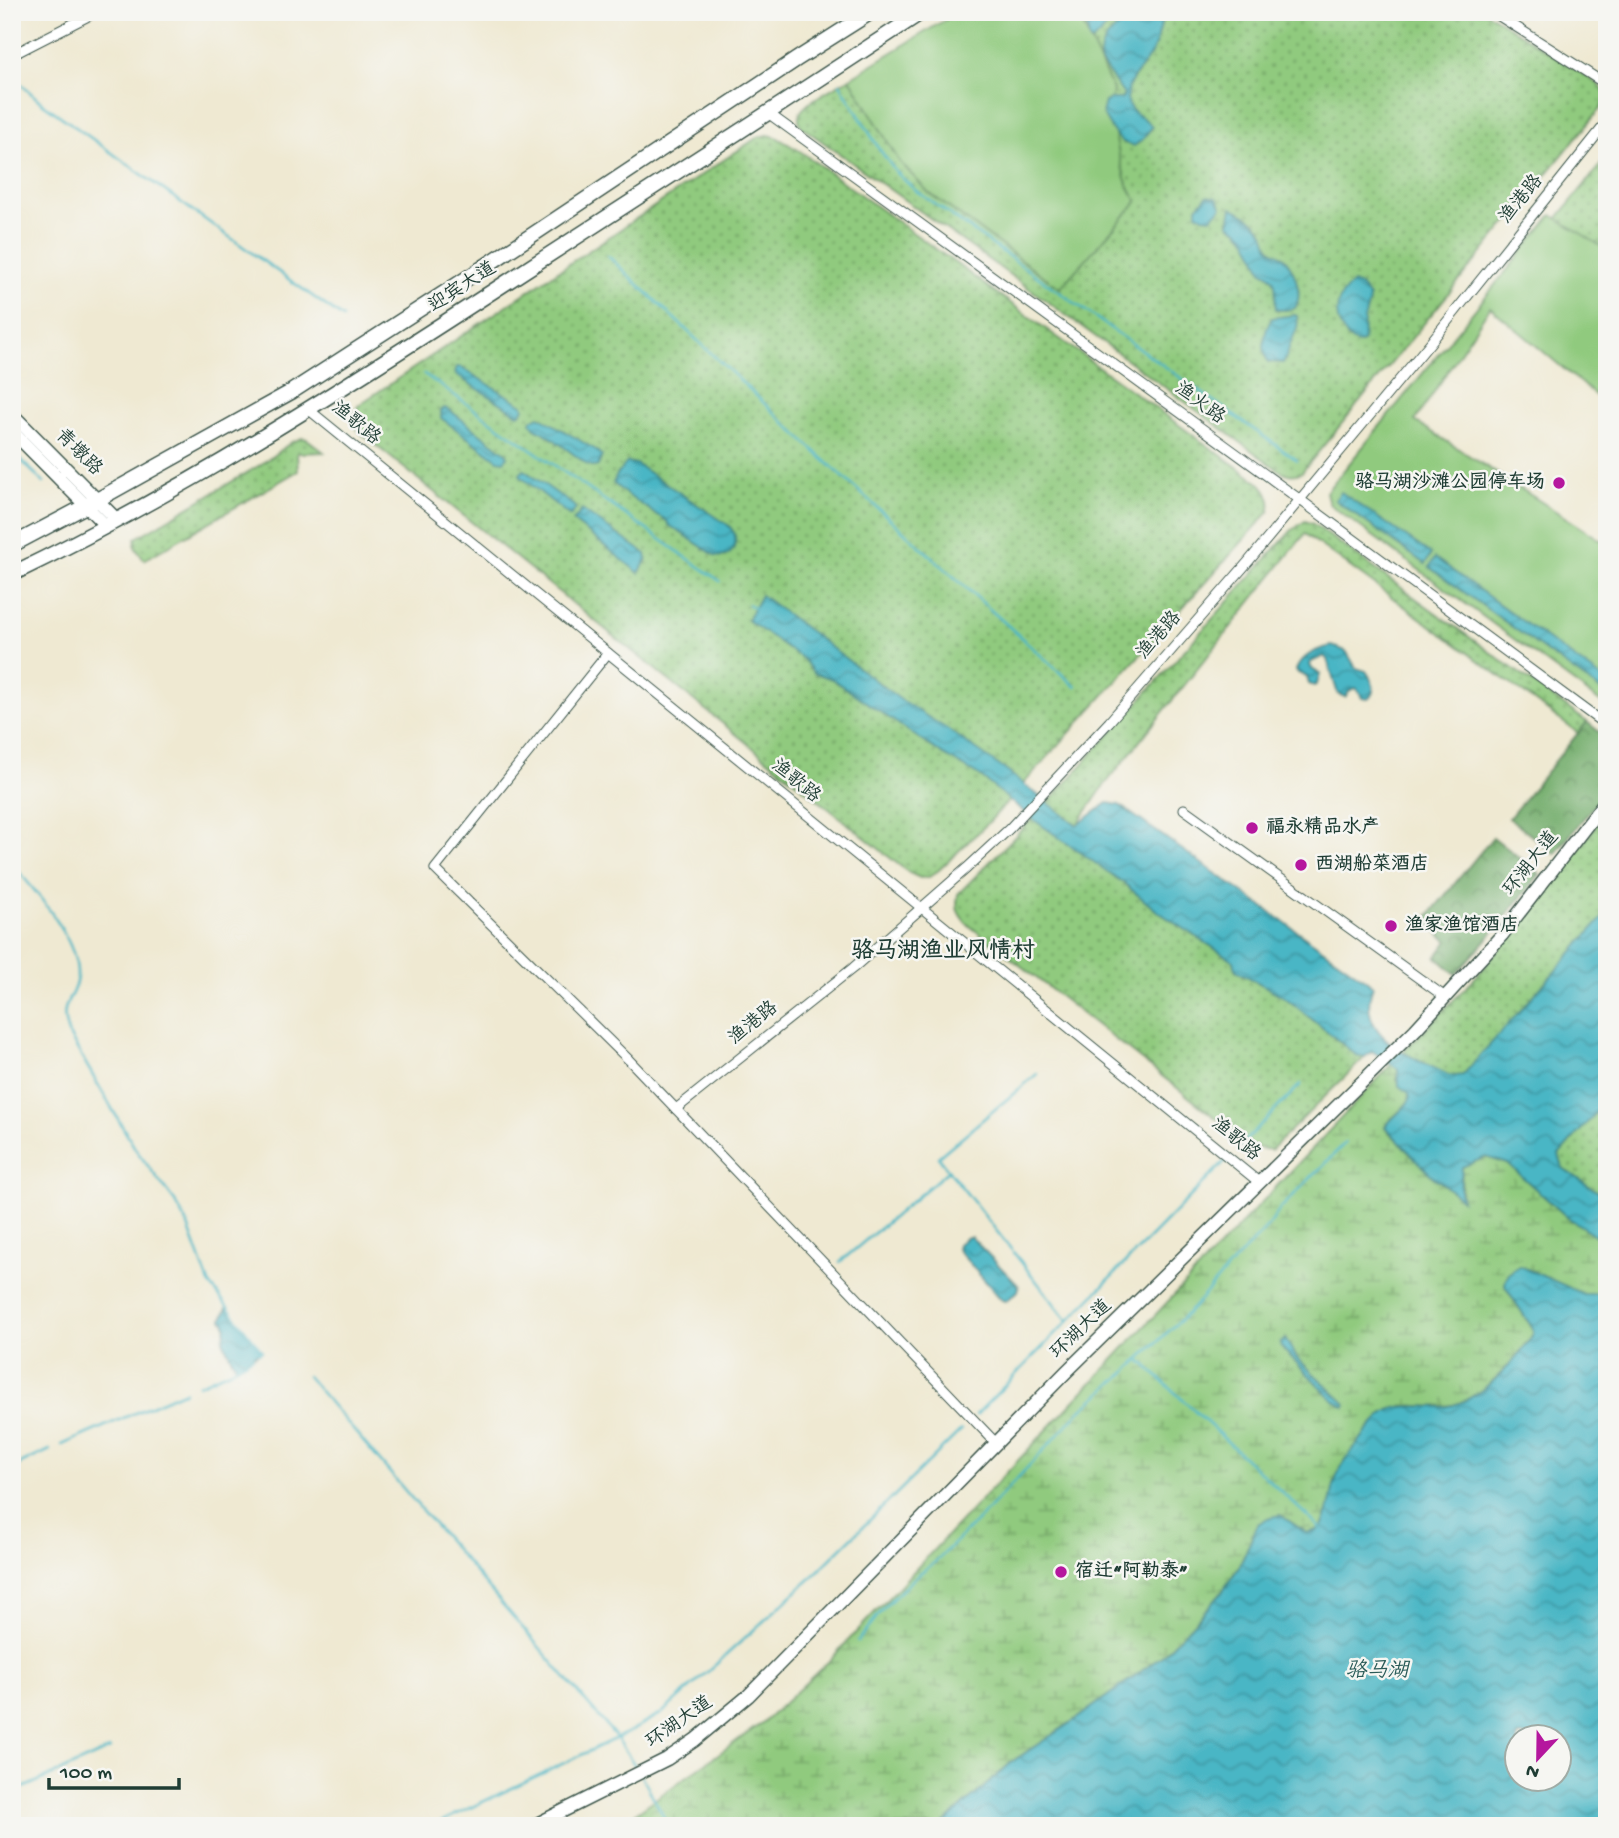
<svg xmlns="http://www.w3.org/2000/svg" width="1619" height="1838" viewBox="0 0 1619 1838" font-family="'Gochi Hand','LXGW WenKai TC',sans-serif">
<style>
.grass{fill:url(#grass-dots);stroke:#588459;stroke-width:2}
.forest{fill:url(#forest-crowns);stroke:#4a7650;stroke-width:2}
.wetland{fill:url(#wetland-marsh);stroke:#588459;stroke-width:2}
.garden{fill:#90ca7e;stroke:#588459;stroke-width:2}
.water{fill:url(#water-waves);stroke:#347a7c;stroke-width:2;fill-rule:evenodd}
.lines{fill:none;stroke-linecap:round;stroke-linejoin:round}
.stream{stroke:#49b6c5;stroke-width:2.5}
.minor-casing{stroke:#3e574c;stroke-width:11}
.major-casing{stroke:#3e574c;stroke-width:15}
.highway-casing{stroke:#3e574c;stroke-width:17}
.minor{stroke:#fff;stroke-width:9}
.major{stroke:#fff;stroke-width:12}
.highway{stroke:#fff;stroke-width:14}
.poi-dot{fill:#b5179e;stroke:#f6f6f2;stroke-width:2.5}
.labels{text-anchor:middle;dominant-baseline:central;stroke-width:5;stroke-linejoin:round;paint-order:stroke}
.street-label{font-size:19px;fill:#1f3d34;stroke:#f6f6f2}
.poi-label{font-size:19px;font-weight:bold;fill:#1f3d34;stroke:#f6f6f2;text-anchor:start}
.water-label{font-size:21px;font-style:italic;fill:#2a5b58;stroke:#f6f6f2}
.quarter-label{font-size:23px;font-weight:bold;fill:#1f3d34;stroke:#f6f6f2}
</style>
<defs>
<pattern id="grass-dots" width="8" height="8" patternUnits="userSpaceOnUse" patternTransform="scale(1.75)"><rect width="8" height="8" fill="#90ca7e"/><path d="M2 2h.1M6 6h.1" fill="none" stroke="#75a568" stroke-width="1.8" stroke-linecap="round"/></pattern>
<pattern id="forest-crowns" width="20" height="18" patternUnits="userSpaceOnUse" patternTransform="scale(1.75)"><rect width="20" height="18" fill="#74ae6d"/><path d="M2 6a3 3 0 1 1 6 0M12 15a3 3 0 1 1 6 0" fill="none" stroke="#5f8f5a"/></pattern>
<pattern id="wetland-marsh" width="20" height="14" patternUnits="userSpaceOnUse" patternTransform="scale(1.75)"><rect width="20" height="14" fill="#90ca7e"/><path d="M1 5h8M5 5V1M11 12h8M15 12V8" fill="none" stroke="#75a568"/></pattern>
<pattern id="water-waves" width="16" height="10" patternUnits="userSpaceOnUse" patternTransform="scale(1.75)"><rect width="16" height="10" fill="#49b6c5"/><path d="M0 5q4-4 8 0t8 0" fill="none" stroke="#3c95a1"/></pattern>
</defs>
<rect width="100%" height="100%" fill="#f6f6f2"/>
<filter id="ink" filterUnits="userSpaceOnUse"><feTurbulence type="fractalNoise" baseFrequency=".0143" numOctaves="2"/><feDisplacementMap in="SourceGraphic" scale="14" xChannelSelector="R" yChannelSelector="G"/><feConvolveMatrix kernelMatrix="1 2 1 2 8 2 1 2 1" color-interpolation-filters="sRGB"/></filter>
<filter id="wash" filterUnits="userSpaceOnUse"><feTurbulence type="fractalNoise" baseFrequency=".00686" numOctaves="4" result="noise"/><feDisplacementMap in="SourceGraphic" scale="28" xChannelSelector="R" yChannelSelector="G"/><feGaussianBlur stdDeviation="1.57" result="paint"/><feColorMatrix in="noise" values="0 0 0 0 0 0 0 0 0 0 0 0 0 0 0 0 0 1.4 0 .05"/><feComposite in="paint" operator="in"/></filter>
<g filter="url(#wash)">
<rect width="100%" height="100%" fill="#efe9d2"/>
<!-- grass -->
<g class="grass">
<path d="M1077 12H1486L1598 84C1607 92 1607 98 1601 108L1302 472C1293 477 1286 474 1277 469L1048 302 802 127C800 123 798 121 799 116 801 103 839 85 850 78L899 161 929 193 1060 288 1133 194C1130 189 1127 184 1125 179 1118 160 1109 109 1113 90Z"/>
<path d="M768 135 776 137 800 151 1262 485C1268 494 1273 501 1269 512L990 821 939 870 929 877 920 878 909 873 363 435 354 425 352 418 358 406 363 402 758 137Z"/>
<path d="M1607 157V250L1557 219Z"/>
<path d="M302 438 307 439 324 452 297 453 298 471 144 560 135 547 136 538 260 465 292 442Z"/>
<path d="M1305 521 1313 524 1587 722 1578 733 1305 534 1104 786 1077 825 1125 884 1157 911 1234 961 1236 970 1286 998 1356 1055 1365 1057 1271 1150 1253 1147 966 923C956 911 956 908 958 894L1048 803 1292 530Z"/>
<path d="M1607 812V1221L1576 1199 1403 1052 1474 979 1516 930Z"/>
</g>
<!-- forest -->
<g class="forest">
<path d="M1587 722 1607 738V789L1555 854 1509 818Z"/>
<path d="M1493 837 1540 874 1490 936 1456 974 1436 957 1448 941 1424 921Z"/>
</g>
<!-- wetland -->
<path class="wetland" d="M1392 1064 1398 1069 1397 1080 1409 1093 1410 1099C1403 1110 1393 1116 1385 1127L1389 1132 1421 1163 1436 1180 1441 1182 1461 1199 1462 1166 1486 1157 1508 1164 1567 1217 1607 1243V1287L1599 1294 1584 1295 1520 1266 1505 1286 1533 1329V1334C1517 1360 1480 1400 1449 1406 1427 1410 1399 1399 1381 1416 1369 1428 1343 1460 1337 1476 1331 1491 1331 1508 1324 1522 1321 1530 1315 1531 1307 1533L1280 1515 1258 1524 1240 1565 1220 1595 1162 1656 1079 1717 1013 1761 941 1826H614L623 1822 661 1795 766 1720 828 1662Z"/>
<!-- garden -->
<g class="garden">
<path d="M958 12H1077L1113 90C1108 110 1119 157 1125 178 1127 186 1133 194 1137 202L1060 288 929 193 899 161 850 78Z"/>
<path d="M1552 215 1607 250V405L1490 307 1415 421 1607 544V707L1329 504 1326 492Z"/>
</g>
<!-- water -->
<g class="water">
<path d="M1085 12H1116L1107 27 1092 42 1089 40Z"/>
<path d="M1132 12H1165C1160 25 1159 38 1153 50 1146 66 1116 88 1131 109 1137 116 1147 118 1152 127L1143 139 1134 146C1117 144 1110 126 1102 113L1105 102 1111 99H1121L1124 95 1101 62C1095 41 1121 26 1132 12Z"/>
<path d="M1207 196 1217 198 1222 207 1211 218 1203 217 1197 213V207Z"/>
<path d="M1232 208C1241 211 1258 223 1263 231 1266 236 1266 242 1269 247 1272 252 1278 252 1282 256 1294 267 1304 294 1295 308L1286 310H1276C1273 294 1282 279 1262 271 1254 254 1248 233 1229 224Z"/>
<path d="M1353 283 1360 286 1369 297C1369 305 1367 309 1365 316 1362 325 1365 334 1363 342L1357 344C1342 335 1333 319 1339 301 1341 294 1348 288 1353 283Z"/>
<path d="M1295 315 1297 316C1299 327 1296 330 1292 340 1288 348 1288 355 1283 363L1268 362C1261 348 1264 331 1272 318Z"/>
<path d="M457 367H460L523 405 524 408 521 414H518L456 375 455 372Z"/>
<path d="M444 408 448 409 506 453 508 456 504 461 498 460 441 418V411Z"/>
<path d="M539 416 596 450 602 456 598 466 595 467 588 465 548 435 535 428 531 423 532 420Z"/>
<path d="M627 462 636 464 728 525C731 528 734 532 735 536 737 549 729 559 716 556L669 525C666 516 655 517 650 510L627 495 613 483 617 475Z"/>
<path d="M524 470 573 505 576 509 570 516 521 477 520 474Z"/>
<path d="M1341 492 1431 554 1425 564 1335 500Z"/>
<path d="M582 510 646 554 647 559 639 573 573 521Z"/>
<path d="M1435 558 1607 682V695L1429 567Z"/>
<path d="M761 595 901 700 947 729 1004 769 1077 825 1108 803 1119 805 1366 980 1373 986C1353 1036 1414 1058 1449 1075L1455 1076 1463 1075 1607 913V1100L1559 1155 1563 1168 1607 1198V1243L1567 1217 1508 1164 1486 1157 1462 1167 1460 1191 1462 1200 1441 1182 1436 1180 1385 1127C1393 1116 1404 1110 1410 1099L1409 1093 1399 1086 1398 1069 1372 1051 1365 1057 1356 1055 1286 998 1236 970 1234 961 1157 911 1125 884 1034 820 981 777 942 754 832 679 814 673 803 659 747 620Z"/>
<path d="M1332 646 1346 651 1356 668 1366 671C1372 680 1378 691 1368 699L1362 698 1359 691 1356 688 1350 690 1345 697 1338 694 1327 659 1324 656 1311 662 1310 665 1312 669 1320 674 1317 684 1314 686 1309 684 1307 677 1298 673 1296 670C1302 656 1317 649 1332 646Z"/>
<path d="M967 1237H971L1019 1286 1018 1291 1006 1301 1002 1300 957 1249 958 1244Z"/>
<path d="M1520 1266 1584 1294H1599L1607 1287V1826H941L1013 1761 1079 1717 1162 1656 1220 1595 1240 1565 1258 1524 1268 1518 1280 1515 1307 1533C1315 1531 1321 1530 1324 1522 1331 1508 1331 1491 1337 1476 1343 1460 1369 1428 1381 1416 1399 1399 1427 1410 1449 1406 1480 1400 1518 1360 1533 1334V1329L1505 1286C1505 1276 1511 1270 1520 1266ZM1518 1736H1560V1778H1518Z"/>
<path d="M227 1308 262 1351 236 1367 223 1341 226 1326 222 1319Z"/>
<path d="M1285 1339 1297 1358 1346 1404 1345 1407 1333 1400 1281 1347 1280 1344Z"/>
</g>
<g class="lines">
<!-- stream -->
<g class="stream">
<path d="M12 76 42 103 343 318"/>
<path d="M840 84 878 147 895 171 915 190 1297 460"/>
<path d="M608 256 820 456 1076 687"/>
<path d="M424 374 720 581"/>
<path d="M12 451 44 483"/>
<path d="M748 604 754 608"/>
<path d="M12 864C34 889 79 940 77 976 75 1001 57 1001 68 1033L136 1150 176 1203 187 1223 209 1283 262 1351 259 1353"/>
<path d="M1037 1074 938 1157 1068 1321"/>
<path d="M1239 1147 1301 1084"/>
<path d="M840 1262 949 1170"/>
<path d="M1139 1359 1320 1528"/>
<path d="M307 1376 617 1738 638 1770"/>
<path d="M198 1385 229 1371 253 1357"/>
<path d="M976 1415 1228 1158"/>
<path d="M969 1423V1422"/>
<path d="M62 1445 185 1391"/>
<path d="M12 1468 50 1450"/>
<path d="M858 1641 887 1604 920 1573 933 1564 985 1513 1081 1410 1128 1370 1193 1308 1227 1269 1270 1224 1280 1209 1345 1143"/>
<path d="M641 1775 669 1826"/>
<path d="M12 1793 110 1749"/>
<path d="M432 1826 625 1734 661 1714 810 1579 961 1430"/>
</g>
</g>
</g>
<g filter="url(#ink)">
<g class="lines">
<!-- minor casing -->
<g class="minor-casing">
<g id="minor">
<path d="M1493 12 1607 85"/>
<path d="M12 55 96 12"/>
<path d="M768 113 1299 499 1607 726"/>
<path d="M308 409 1260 1183"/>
<path d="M608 653 435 869 629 1060 996 1443"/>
<path d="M1184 809 1445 997"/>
<path d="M676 1109 853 968 967 868 1009 829 1109 722 1248 562 1430 343 1607 122"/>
</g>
</g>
<!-- major casing -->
<g class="major-casing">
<g id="major">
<path d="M12 414 117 520"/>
<path d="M12 431 106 526"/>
<path d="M533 1826 667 1759 695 1740 748 1696 1066 1372 1415 1030 1502 935 1607 799"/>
</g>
</g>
<!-- highway casing -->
<g class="highway-casing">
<g id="highway">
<path d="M12 545 97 500 291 392 460 283 797 59 871 12"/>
<path d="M12 574C185 491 347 386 507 282 646 192 784 103 922 12"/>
</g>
</g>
<!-- minor -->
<use href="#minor" class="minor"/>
<!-- major -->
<use href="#major" class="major"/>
<!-- highway -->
<use href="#highway" class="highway"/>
</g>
</g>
<!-- markers -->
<g class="poi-dot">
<circle cx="1559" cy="483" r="7"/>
<circle cx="1252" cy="828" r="7"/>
<circle cx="1301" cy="865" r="7"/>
<circle cx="1391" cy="926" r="7"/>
<circle cx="1061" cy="1572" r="7"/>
</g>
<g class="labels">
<!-- street labels -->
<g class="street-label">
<text transform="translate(1522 200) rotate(-51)">渔港路</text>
<text transform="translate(463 288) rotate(-33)">迎宾大道</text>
<text transform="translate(1199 404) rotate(36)">渔火路</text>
<text transform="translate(355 424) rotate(39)">渔歌路</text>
<text transform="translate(78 453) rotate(45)">青墩路</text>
<text transform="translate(1160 636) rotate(-49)">渔港路</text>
<text transform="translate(795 782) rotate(39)">渔歌路</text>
<text transform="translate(1532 864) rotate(-52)">环湖大道</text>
<text transform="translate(754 1024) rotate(-39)">渔港路</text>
<text transform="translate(1235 1140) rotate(39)">渔歌路</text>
<text transform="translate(1082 1330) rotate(-44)">环湖大道</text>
<text transform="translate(680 1723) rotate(-35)">环湖大道</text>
</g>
<!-- poi labels -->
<g class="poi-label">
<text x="1545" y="483" text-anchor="end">骆马湖沙滩公园停车场</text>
<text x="1266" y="828">福永精品水产</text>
<text x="1315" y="865">西湖船菜酒店</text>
<text x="1405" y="926">渔家渔馆酒店</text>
<text x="1075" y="1572">宿迁“阿勒泰”</text>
</g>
<!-- water labels -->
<g class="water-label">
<text x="1377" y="1672">骆马湖</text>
</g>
<!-- quarter labels -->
<g class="quarter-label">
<text x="943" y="952">骆马湖渔业风情村</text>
</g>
</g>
<!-- margin -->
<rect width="1619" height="1838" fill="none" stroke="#f6f6f2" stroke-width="42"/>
<!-- north arrow -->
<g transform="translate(1538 1758) rotate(202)"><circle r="33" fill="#f6f6f2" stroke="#a0aca6" stroke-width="2"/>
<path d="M0-5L12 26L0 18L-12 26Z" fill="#b5179e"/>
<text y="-10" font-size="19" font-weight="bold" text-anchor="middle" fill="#1f3d34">N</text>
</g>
<!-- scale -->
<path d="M49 1778v10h130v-10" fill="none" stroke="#1f3d34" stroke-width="3.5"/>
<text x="60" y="1778" font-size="21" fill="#1f3d34" stroke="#f6f6f2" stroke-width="5" paint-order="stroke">100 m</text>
</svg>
